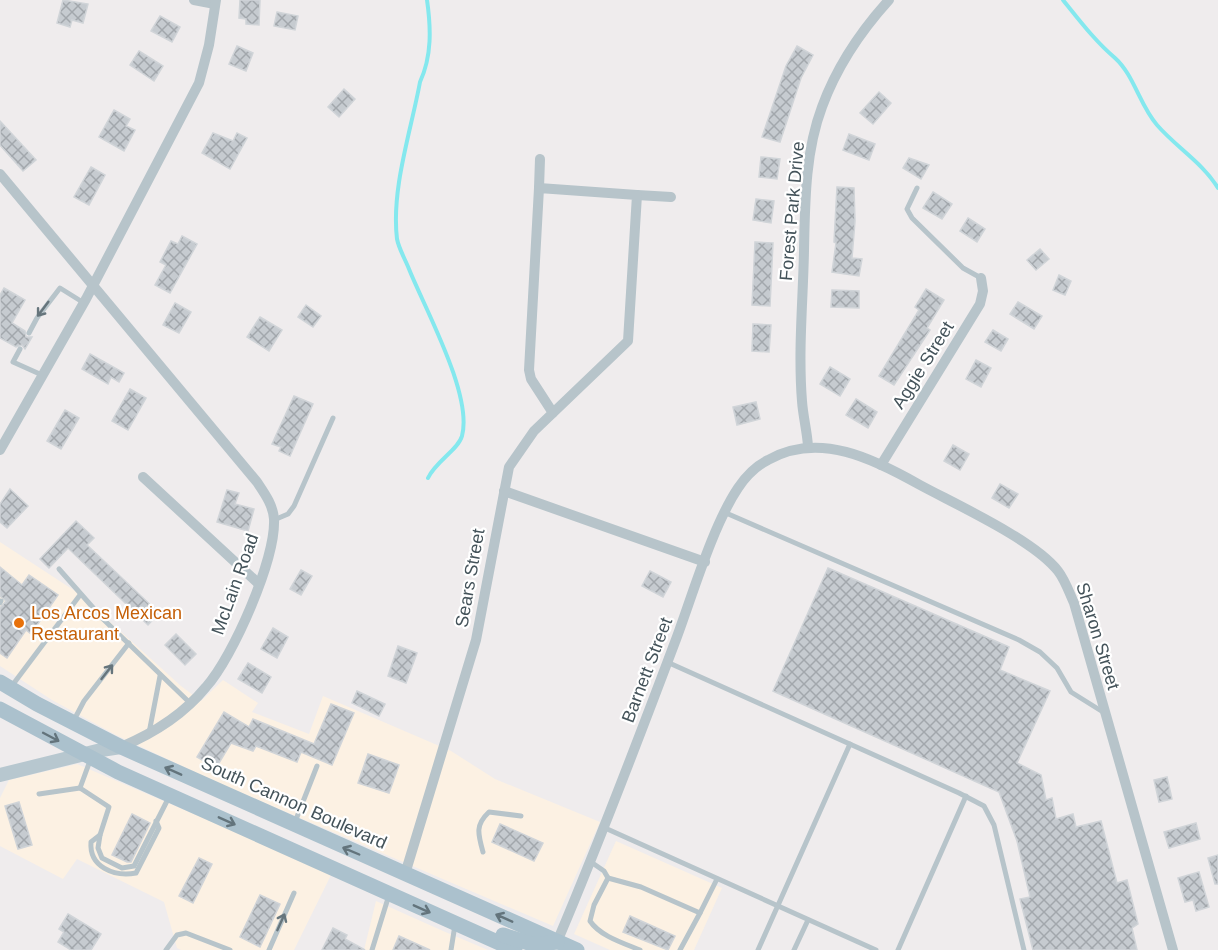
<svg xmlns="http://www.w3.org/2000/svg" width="1218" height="950" viewBox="0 0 1218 950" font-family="Helvetica,sans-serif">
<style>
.commercial{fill:#fcf1e3}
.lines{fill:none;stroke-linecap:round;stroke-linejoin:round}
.stream{stroke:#84e8ee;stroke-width:4}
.building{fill:url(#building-cross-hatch);stroke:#d0d4d8;stroke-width:1.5}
.lane{stroke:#b7c4ca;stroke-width:5}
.street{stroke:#b7c4ca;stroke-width:10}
.secondary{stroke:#b7c7cf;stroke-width:14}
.primary{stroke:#abc1cd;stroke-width:15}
.oneway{stroke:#66757c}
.oneway2{stroke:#63747c}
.food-dot{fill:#e8710a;stroke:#fff;stroke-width:2}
.labels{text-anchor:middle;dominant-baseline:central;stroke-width:4.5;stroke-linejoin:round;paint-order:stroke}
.street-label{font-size:18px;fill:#44535a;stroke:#fff}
.food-label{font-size:18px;fill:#c56008;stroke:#fff;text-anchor:start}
</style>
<defs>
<pattern id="building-cross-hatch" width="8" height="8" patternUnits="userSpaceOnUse" patternTransform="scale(1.5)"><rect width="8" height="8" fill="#c6cbd0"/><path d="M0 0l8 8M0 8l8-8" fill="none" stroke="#a2a7ac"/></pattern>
</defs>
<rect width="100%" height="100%" fill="#efeced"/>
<!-- commercial -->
<g class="commercial">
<path d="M0 542 78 593 181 686 201 701 223 680 258 703 252 712 309 734 323 696 451 751 495 779 600 822 553 926 216 782 116 735 52 700 0 666Z"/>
<path d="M77 764 332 873 294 950H181L177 948 164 902 77 859 63 879 0 846V798L9 780Z"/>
<path d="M616 841 722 888 694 950H610L574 934Z"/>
<path d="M376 901 443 931 488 950H364Z"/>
</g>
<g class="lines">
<!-- stream -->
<g class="stream">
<path d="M427 0C431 28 432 56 420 82 411 131 391 189 397 239 399 249 405 259 409 269 425 309 473 395 462 436 458 450 436 461 428 478"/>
<path d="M1063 0C1080 21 1095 41 1115 58 1134 75 1140 106 1157 125 1176 147 1203 163 1218 188"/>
</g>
</g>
<!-- building -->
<g class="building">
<path d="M63 0 88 4 83 23 72 20 70 27 57 23Z"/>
<path d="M240 0H260L259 25 246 24V19L239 18Z"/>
<path d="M277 12 298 16 295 30 274 26Z"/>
<path d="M160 16 180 27 172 42 151 31Z"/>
<path d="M237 46 253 53 246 71 229 64Z"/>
<path d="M797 46 813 55 801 78 780 142 762 137 786 66Z"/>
<path d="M139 51 163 66 154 81 130 65Z"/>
<path d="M344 89 355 99 339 117 328 107Z"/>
<path d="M879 92 891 103 873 124 860 113Z"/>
<path d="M114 110 130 119 126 126 135 130 124 151 99 137Z"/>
<path d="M0 121 36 160 23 171 0 145Z"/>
<path d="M213 133 233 141 237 133 247 138 230 169 202 153Z"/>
<path d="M849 134 875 144 869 160 843 150Z"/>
<path d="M761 157 780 159 777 179 759 177Z"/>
<path d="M909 158 929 165 921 179 903 168Z"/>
<path d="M91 167 105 175 89 205 74 197Z"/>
<path d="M837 187 854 188 855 221 852 258 862 259 859 276 832 272 836 243 834 242Z"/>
<path d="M933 192 952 204 942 219 923 208Z"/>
<path d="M756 199 774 201 771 223 753 220Z"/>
<path d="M968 218 985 229 977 242 960 231Z"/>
<path d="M182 236 197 244 170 293 155 285 166 265 160 262 171 241 178 244Z"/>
<path d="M755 242 773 243 770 306 752 305Z"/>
<path d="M1040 249 1049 259 1036 270 1027 260Z"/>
<path d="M1059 275 1071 281 1065 295 1053 290Z"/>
<path d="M4 288 25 300 12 323 25 331 26 337H32L25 349 22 345 16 347 0 338V295Z"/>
<path d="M926 289 944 300 927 328 930 330 894 385 879 376 919 310 915 307Z"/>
<path d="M832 290 859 291V308L831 307Z"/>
<path d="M1018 302 1042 316 1034 329 1010 314Z"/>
<path d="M175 303 191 312 179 333 163 325Z"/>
<path d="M306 305 321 316 313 327 298 317Z"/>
<path d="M260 317 282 330 269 351 247 337Z"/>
<path d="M753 324 771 325 769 352 752 351Z"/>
<path d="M993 330 1008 339 1001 351 985 342Z"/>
<path d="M90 354 124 373 119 382 111 377 108 384 82 369Z"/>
<path d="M976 360 991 368 981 387 966 379Z"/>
<path d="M830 367 850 379 840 396 820 384Z"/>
<path d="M130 389 146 398 128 430 112 421Z"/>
<path d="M294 396 313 404 290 456 279 451 281 447 272 444Z"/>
<path d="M856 399 877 412 868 428 846 415Z"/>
<path d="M756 402 760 419 737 425 733 407Z"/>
<path d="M65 410 79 418 61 449 47 441Z"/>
<path d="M953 445 969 454 960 470 944 461Z"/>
<path d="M1000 484 1018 494 1009 508 992 498Z"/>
<path d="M10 489 28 506 7 528 0 522V504Z"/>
<path d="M227 490 239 493 235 504 254 509 248 531 217 522Z"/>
<path d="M76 521 94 538 87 545 159 613 148 625 68 548 49 568 40 559Z"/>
<path d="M0 567 22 585 29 575 58 595 31 634 26 630 7 658 0 653V608L6 601 0 596Z"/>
<path d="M828 568 1009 647 1000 670 1050 691 1017 763 1041 775 1046 800 1052 798 1056 819 1073 814 1076 827 1101 821 1117 883 1127 880 1138 924 1132 928 1137 950H1033L1020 899 1030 897 1017 841 999 792 773 691Z"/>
<path d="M301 570 312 576 301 595 290 589Z"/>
<path d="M650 571 671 582 663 597 642 586Z"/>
<path d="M273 628 288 637 277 658 261 649Z"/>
<path d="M176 634 196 654 185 665 165 645Z"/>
<path d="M398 646 417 653 406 683 388 676Z"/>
<path d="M248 663 271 677 262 693 238 679Z"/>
<path d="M357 691 385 704 379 716 352 703Z"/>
<path d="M331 704 354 713 332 765 301 752 297 762 256 746 253 751 231 743 216 768 197 757 224 712 249 727 253 719 314 744Z"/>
<path d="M368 754 399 765 389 793 358 783Z"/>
<path d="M1167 777 1172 799 1159 802 1154 780Z"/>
<path d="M19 802 32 845 18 849 5 806Z"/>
<path d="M132 814 150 823 131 862H127L112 855Z"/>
<path d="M1196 823 1200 839 1169 848 1164 832Z"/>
<path d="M500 824 543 843 534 861 492 842Z"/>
<path d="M1218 855V884H1215L1208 858Z"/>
<path d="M199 858 212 864 193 903 179 896Z"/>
<path d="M1199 872 1209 907 1196 911 1193 900 1185 902 1178 878Z"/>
<path d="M260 895 280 904 260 947 240 937Z"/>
<path d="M68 914 101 934 91 950H71L58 942 64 932 59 929Z"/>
<path d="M630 916 675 936 668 950 623 932Z"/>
<path d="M333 928 347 935 345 939 365 950H322Z"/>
<path d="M399 936 430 950H393Z"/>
</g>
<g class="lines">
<!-- lane -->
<g class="lane">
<path d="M917 188 907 209 912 218 963 268 981 278"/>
<path d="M29 333 37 318 60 288 84 303"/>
<path d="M20 349 13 362 42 375"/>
<path d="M726 513 1019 640 1040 652 1057 668 1071 692 1103 712"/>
<path d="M274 520 288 514 294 506 333 418"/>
<path d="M59 569 103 619 190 703"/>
<path d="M0 603 1 601"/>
<path d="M667 662 959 793 984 806 994 825 1024 950"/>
<path d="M11 687 80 595"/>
<path d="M73 722 84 701 129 643"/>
<path d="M149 733 160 676"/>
<path d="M80 788 91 758"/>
<path d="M39 794 80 788 109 807 100 835 98 848 102 858 122 868 134 866 169 797"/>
<path d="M295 822 317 766"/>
<path d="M605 828 876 950"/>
<path d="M100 835 91 842C89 867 114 877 136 873L159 828 156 821"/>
<path d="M483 852C478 834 475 825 489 812L521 816"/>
<path d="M591 862 604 871 608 878 594 905 590 921C600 936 623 943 640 950"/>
<path d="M608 878 641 887 700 913 680 950"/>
<path d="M700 913 717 879"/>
<path d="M166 950 177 935 186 933 230 950"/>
<path d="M269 950 294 893"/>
<path d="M372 950 389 895"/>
<path d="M451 950 455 925"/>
<path d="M758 950 850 744"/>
<path d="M794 950 808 920"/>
<path d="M898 950 966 796"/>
</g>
<!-- street -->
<g class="street">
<path d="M194 0 215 4"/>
<path d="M0 174 257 482C265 494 273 505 274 519 276 559 233 657 206 687 184 714 152 734 121 747"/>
<path d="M539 188 540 159"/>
<path d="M637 195 671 197"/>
<path d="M808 446C807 431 803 416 802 401 798 351 803 301 804 251 805 203 805 152 822 107 837 66 860 32 889 0"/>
<path d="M0 450 86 299 199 83 209 45 216 0"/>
<path d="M881 465 980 304 983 291 981 278"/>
<path d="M143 477 259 584"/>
<path d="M504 491 705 562"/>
<path d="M405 874 476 640 509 467 534 431 628 341 637 195 539 188 529 370 531 379 553 413"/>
<path d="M557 942C599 843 637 743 675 642 692 597 712 527 738 488 746 476 756 466 768 460 819 431 874 459 920 485 957 505 1034 540 1058 571 1065 580 1069 592 1074 603L1173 950"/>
</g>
<!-- secondary -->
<path class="secondary" d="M0 775 101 750 121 747"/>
<!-- primary -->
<g class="primary">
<path d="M0 682 37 704 121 747 577 950"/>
<path d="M0 709 118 772 515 950"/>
<path d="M503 935 535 945 557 942"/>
</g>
</g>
<!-- one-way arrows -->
<defs><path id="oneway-shaft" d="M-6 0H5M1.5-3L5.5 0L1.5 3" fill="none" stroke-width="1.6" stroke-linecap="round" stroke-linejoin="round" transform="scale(1.5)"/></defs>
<g class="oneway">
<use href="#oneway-shaft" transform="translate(43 309) rotate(127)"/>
<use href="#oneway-shaft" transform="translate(107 672) rotate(-52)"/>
<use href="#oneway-shaft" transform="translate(281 922) rotate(-66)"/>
</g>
<g class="oneway2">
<use href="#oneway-shaft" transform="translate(51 737) rotate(28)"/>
<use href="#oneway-shaft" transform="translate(173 771) rotate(-156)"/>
<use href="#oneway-shaft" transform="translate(227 821) rotate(24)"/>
<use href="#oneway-shaft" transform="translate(351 851) rotate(-157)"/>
<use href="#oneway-shaft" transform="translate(422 909) rotate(24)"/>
<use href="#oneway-shaft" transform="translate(504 918) rotate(-156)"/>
</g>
<!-- markers -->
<circle class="food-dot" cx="19" cy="623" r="6"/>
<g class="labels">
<!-- street labels -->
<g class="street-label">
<text transform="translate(792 211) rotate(-85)">Forest Park Drive</text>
<text transform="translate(923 365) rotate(-58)">Aggie Street</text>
<text transform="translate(470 578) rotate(-80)">Sears Street</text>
<text transform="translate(235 584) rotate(-70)">McLain Road</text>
<text transform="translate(1098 636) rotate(73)">Sharon Street</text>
<text transform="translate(647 670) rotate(-69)">Barnett Street</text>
<text transform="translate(294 803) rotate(24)">South Cannon Boulevard</text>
</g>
<!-- food labels -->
<g class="food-label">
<text x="31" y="613">Los Arcos Mexican<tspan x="31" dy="21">Restaurant</tspan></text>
</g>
</g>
</svg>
